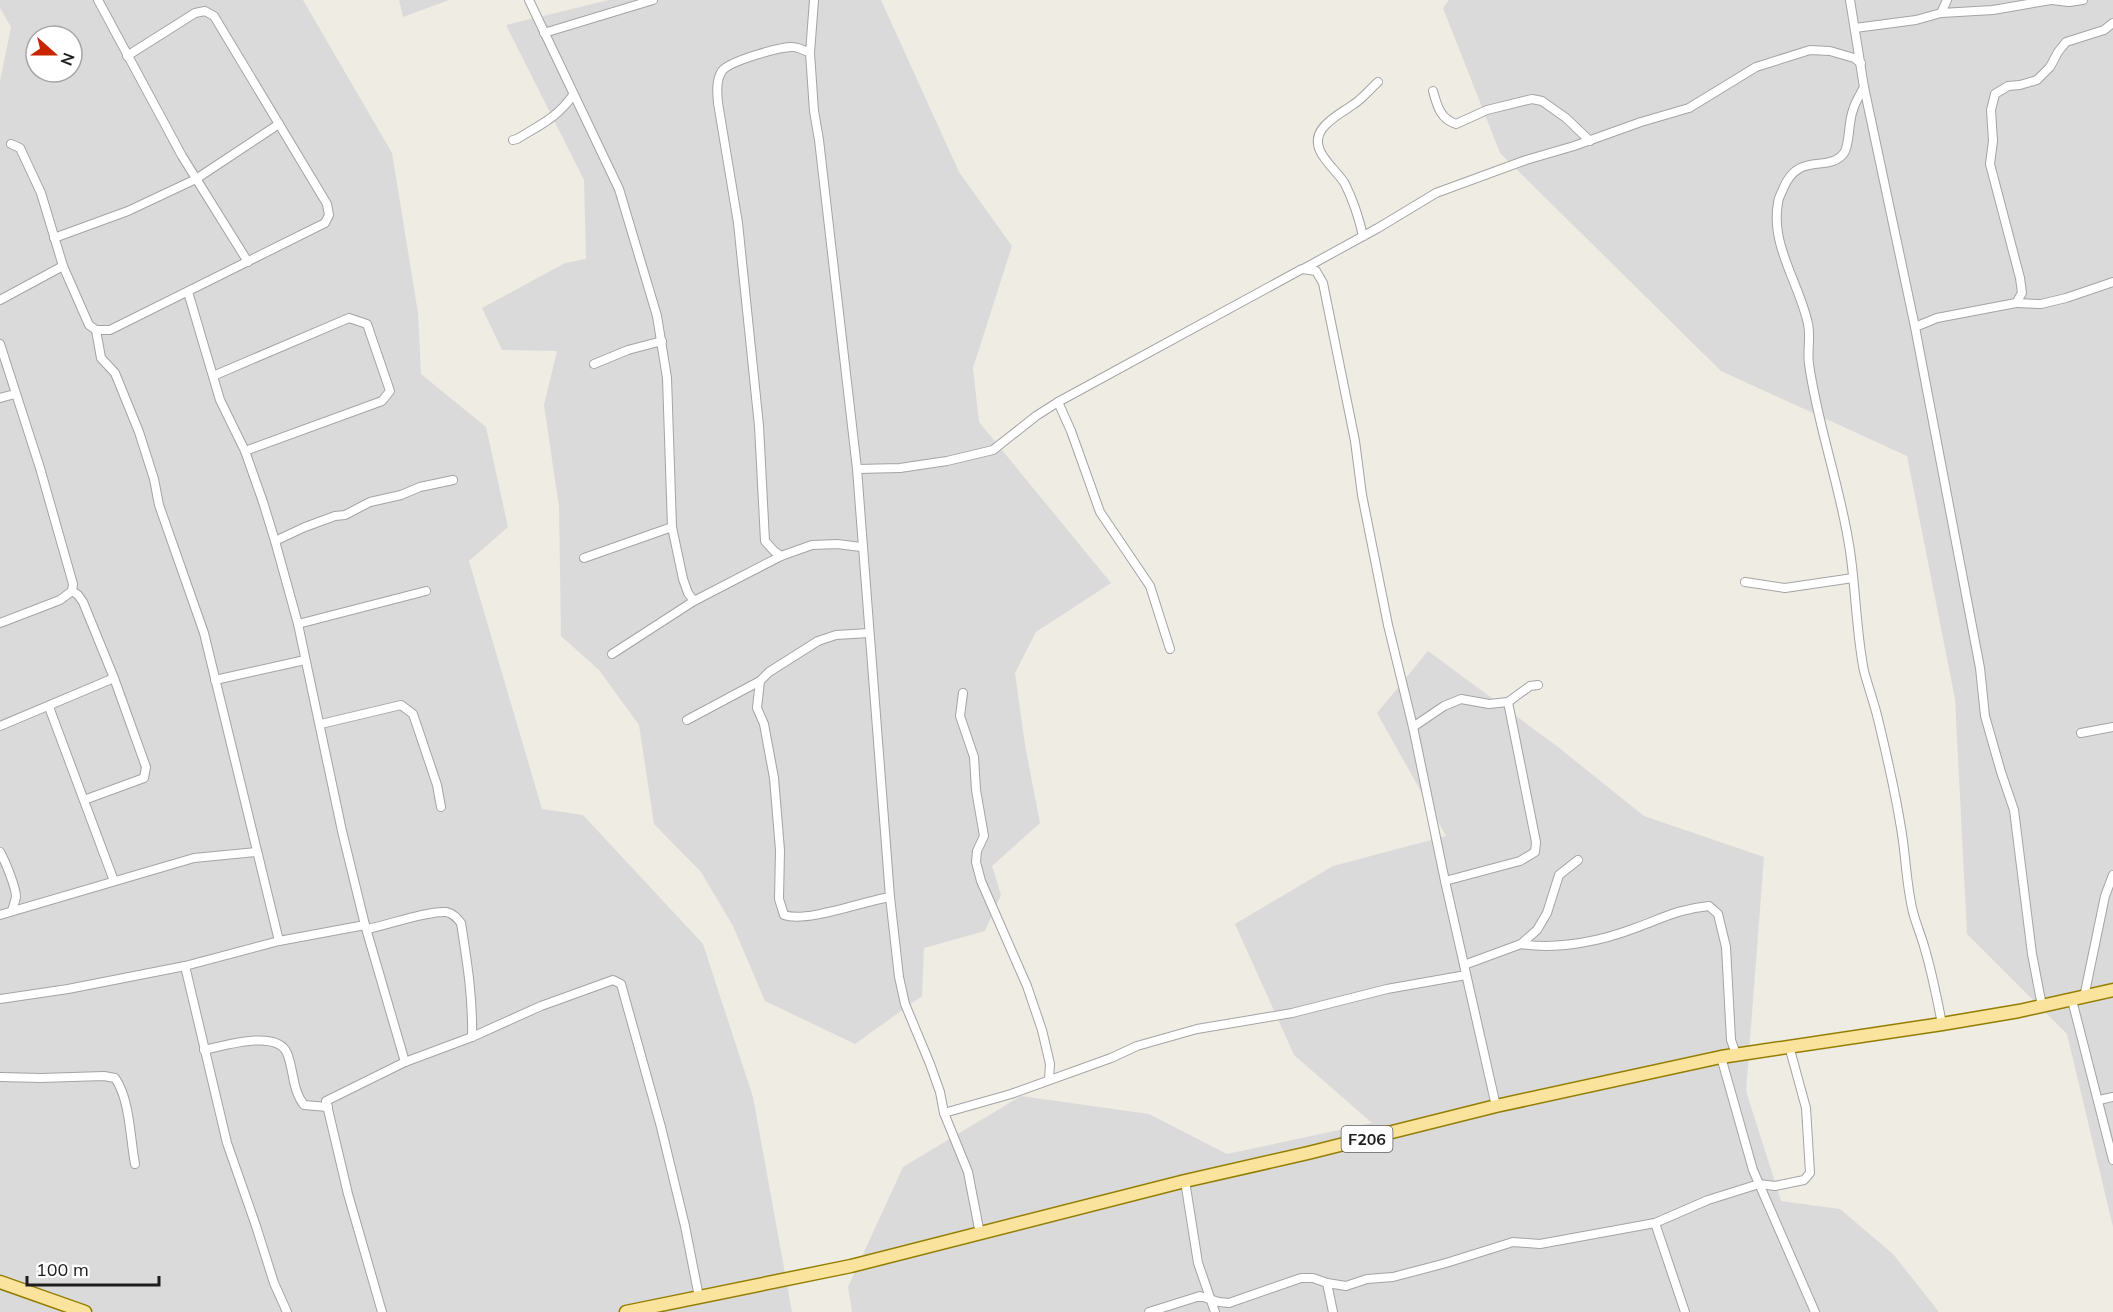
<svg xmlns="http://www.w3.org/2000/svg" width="2113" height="1312" viewBox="0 0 2113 1312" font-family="Mulish,sans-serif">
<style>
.residential{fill:#dbdada;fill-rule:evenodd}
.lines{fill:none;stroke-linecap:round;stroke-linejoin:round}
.street-casing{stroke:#a4a4a4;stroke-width:10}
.primary-casing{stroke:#947e02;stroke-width:15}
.street{stroke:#fff;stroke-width:8}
.primary{stroke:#fae39c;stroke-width:12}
.labels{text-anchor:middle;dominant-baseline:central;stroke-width:5;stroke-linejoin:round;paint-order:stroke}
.shield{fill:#fff;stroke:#616161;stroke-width:1.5}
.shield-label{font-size:16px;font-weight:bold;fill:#1d1d1d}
</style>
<rect width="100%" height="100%" fill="#eeece3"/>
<!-- residential -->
<g class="residential">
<path d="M0 0H303L392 153 418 313 421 374 486 427 508 527 469 561 542 809 583 815 703 944 753 1097 792 1312H0V81L11 27 0 8ZM36 36H72V72H36Z"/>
<path d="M399 0H449L403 17Z"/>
<path d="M609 0H881L959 172 1012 246 973 368 979 422 1111 583 1036 632 1015 673 1025 745 1040 823 992 866 1001 895 985 931 924 948 922 996 855 1044 765 1001 733 926 701 872 654 824 639 725 599 670 561 636 559 507 544 405 557 351 502 350 482 308 565 263 586 259 584 180 506 25Z"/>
<path d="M1449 0H2113V1227L2067 1034 1967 934 1955 699 1907 456 1721 371 1500 153 1443 8Z"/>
<path d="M1428 651 1558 747 1644 816 1764 857 1746 1091 1781 1201 1840 1209 1893 1254 1939 1312H852L848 1287 903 1167 1021 1096 1149 1114 1227 1154 1372 1123 1294 1055 1235 924 1333 866 1446 836 1377 713Z"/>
</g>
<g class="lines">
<!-- street casing -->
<g class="street-casing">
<g id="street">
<path d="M98 0 182 156 248 262"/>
<path d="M529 0 619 189 657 316 667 378 672 527 683 579 688 593 694 601"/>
<path d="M814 0 810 53 814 111 819 140 857 469 890 897 899 977 905 1004 930 1064 940 1092 944 1113 968 1172 980 1234"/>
<path d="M1850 0 1864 87 1915 327 1980 668 1985 716 2001 772 2014 810 2032 954 2042 1006"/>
<path d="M2052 0 2069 2 2083 0"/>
<path d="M1941 13 1993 10 2051 0"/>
<path d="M1855 28 1916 20 1941 13 1947 0"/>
<path d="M544 33 653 0"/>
<path d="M1864 87C1860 95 1855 102 1853 110 1848 122 1850 145 1844 153 1828 174 1799 150 1783 189 1781 194 1778 199 1778 203 1770 245 1800 285 1808 324 1811 337 1807 351 1809 364 1818 428 1841 488 1850 551 1856 591 1856 631 1864 671 1868 686 1873 700 1877 715 1886 752 1895 790 1901 828 1906 856 1906 884 1913 912 1916 924 1921 935 1924 946 1932 972 1937 998 1942 1024"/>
<path d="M1433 91C1437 105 1440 119 1456 124L1487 110 1532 99 1542 101 1566 118 1590 141"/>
<path d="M513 140 517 139C540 125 558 117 573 95"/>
<path d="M11 144 20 148 41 193 63 266 89 325 96 330H110L325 223 329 215 327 204 214 16 205 11 195 13 127 56"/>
<path d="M1363 236C1359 218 1353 200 1345 184 1336 168 1307 150 1322 129 1330 118 1343 112 1354 104 1363 98 1370 89 1378 82"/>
<path d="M54 238 128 211 196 179 279 124"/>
<path d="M1305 268 1378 228 1436 193 1526 160 1574 146 1641 122 1689 108 1756 67 1810 50 1830 51 1854 58 1861 63"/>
<path d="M188 292 220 400 245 451 263 502 275 541 298 624 342 831 365 925 405 1062"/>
<path d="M0 300 63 266"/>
<path d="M2016 303 2041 304 2066 298 2113 282"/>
<path d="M1915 327 1937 318 2016 303 2022 293 2020 278 1990 164 1993 141 1991 110 1995 94 2008 86 2020 85 2037 80 2050 67 2058 52 2066 42 2104 30 2113 23"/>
<path d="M96 330 101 358 115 373 139 432 154 479 159 505 204 633 279 941"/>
<path d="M0 344 40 468 73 584 72 591 60 600 0 623"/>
<path d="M594 364 628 350 662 341"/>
<path d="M213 376 349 318 367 324 390 391 382 401 245 451"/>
<path d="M0 398 15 394"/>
<path d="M1058 402 1302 269 1316 271 1323 283 1355 441 1362 495 1388 625 1413 727 1445 881 1496 1106"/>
<path d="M857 469 900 468 947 461 993 450 1036 416 1058 402 1071 431 1100 512 1150 586 1170 649"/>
<path d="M275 541 305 527 335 516 345 515 370 502 401 495 420 487 453 480"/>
<path d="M781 556 774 551 765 541 759 426 738 223 718 103C717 92 716 80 722 71 729 61 780 47 792 47 798 47 804 50 810 53"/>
<path d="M584 558 672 527"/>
<path d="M1745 582 1785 588 1853 578"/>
<path d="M298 624 426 591"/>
<path d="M869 633 836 635 818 641 769 672 760 681 757 708 764 724 774 778 780 850 779 899 784 915C807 923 864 901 890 897"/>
<path d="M612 654 694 601 781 556 812 545 837 544 861 547"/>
<path d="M215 680 305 660"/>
<path d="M963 693 960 716 974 757 976 790 984 836 977 851 976 862 981 881 1027 986 1042 1030 1050 1064 1049 1079"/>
<path d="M49 707 114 881"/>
<path d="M687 720 760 681"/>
<path d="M321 724 401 705 413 714 437 785 441 807"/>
<path d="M0 726 114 678 83 602 78 595 72 591"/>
<path d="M1413 727 1444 706 1461 699 1489 704 1508 702 1530 686 1538 685"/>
<path d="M2081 733 2113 727"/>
<path d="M84 800 144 778 146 767 114 678"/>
<path d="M0 852C5 861 16 887 16 897 15 902 13 907 12 911"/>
<path d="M1445 881 1520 861 1535 852 1536 842 1508 702"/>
<path d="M0 915 194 858 257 852"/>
<path d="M367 929C389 925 425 911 446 912 453 913 457 918 461 923 467 961 473 998 472 1037"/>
<path d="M1521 944C1559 950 1602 941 1638 927 1665 917 1679 909 1709 906L1718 914 1726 947 1731 1040 1736 1054"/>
<path d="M1464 965 1521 944 1537 930 1547 913 1559 875 1578 860"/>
<path d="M185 966 227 1143 256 1226 274 1283 287 1312"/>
<path d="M2084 997 2105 896 2113 875"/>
<path d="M0 999 68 989 185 966 279 941 365 925"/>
<path d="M2072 1000 2113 1160"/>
<path d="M204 1050C223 1046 277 1029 287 1053 294 1070 292 1090 304 1105L328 1107"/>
<path d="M1721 1057 1753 1170 1815 1312"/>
<path d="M0 1077 41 1078 104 1076 115 1078C130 1099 130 1138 135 1164"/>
<path d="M2099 1100 2113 1097"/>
<path d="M944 1113 1011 1094 1111 1058 1137 1046 1197 1029 1292 1013 1387 989 1466 975"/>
<path d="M1185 1181 1198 1263 1215 1312"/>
<path d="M1655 1223 1685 1312"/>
<path d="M1327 1283 1333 1312"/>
<path d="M382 1312 348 1194 326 1101 405 1062 472 1037 541 1006 613 980 621 984 661 1127 685 1226 699 1297"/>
<path d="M1149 1312 1200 1296 1219 1302 1229 1303 1301 1278H1313L1327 1283 1346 1286 1367 1279 1393 1277 1446 1263 1513 1242 1540 1244 1655 1223 1708 1200 1759 1184 1775 1186 1804 1180 1810 1173 1806 1108 1789 1046"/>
</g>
</g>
<!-- primary casing -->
<g class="primary-casing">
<g id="primary">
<path d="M0 1282 85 1312"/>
<path d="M626 1312 851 1266 1185 1181 1308 1153 1496 1106 1721 1057 1942 1024 2019 1011 2113 990"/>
</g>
</g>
<!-- street -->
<use href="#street" class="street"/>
<!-- primary -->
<use href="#primary" class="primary"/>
</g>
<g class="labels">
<!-- shield labels -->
<rect class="shield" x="1341.5" y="1126" width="51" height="26" rx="4.5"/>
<g class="shield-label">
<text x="1367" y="1139">F206</text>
</g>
</g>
<!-- north arrow -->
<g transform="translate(54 54) rotate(111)"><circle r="28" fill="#ffffff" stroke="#a5a5a5" stroke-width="1.5"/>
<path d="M0-4.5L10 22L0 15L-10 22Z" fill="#c82603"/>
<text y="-9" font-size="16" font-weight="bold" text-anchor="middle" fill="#1d1d1d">N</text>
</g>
<!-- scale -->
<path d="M27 1276v9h132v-9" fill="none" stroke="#1d1d1d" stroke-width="3"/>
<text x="36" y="1276" font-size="18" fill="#1d1d1d" stroke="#ffffff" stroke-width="4.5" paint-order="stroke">100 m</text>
</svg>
